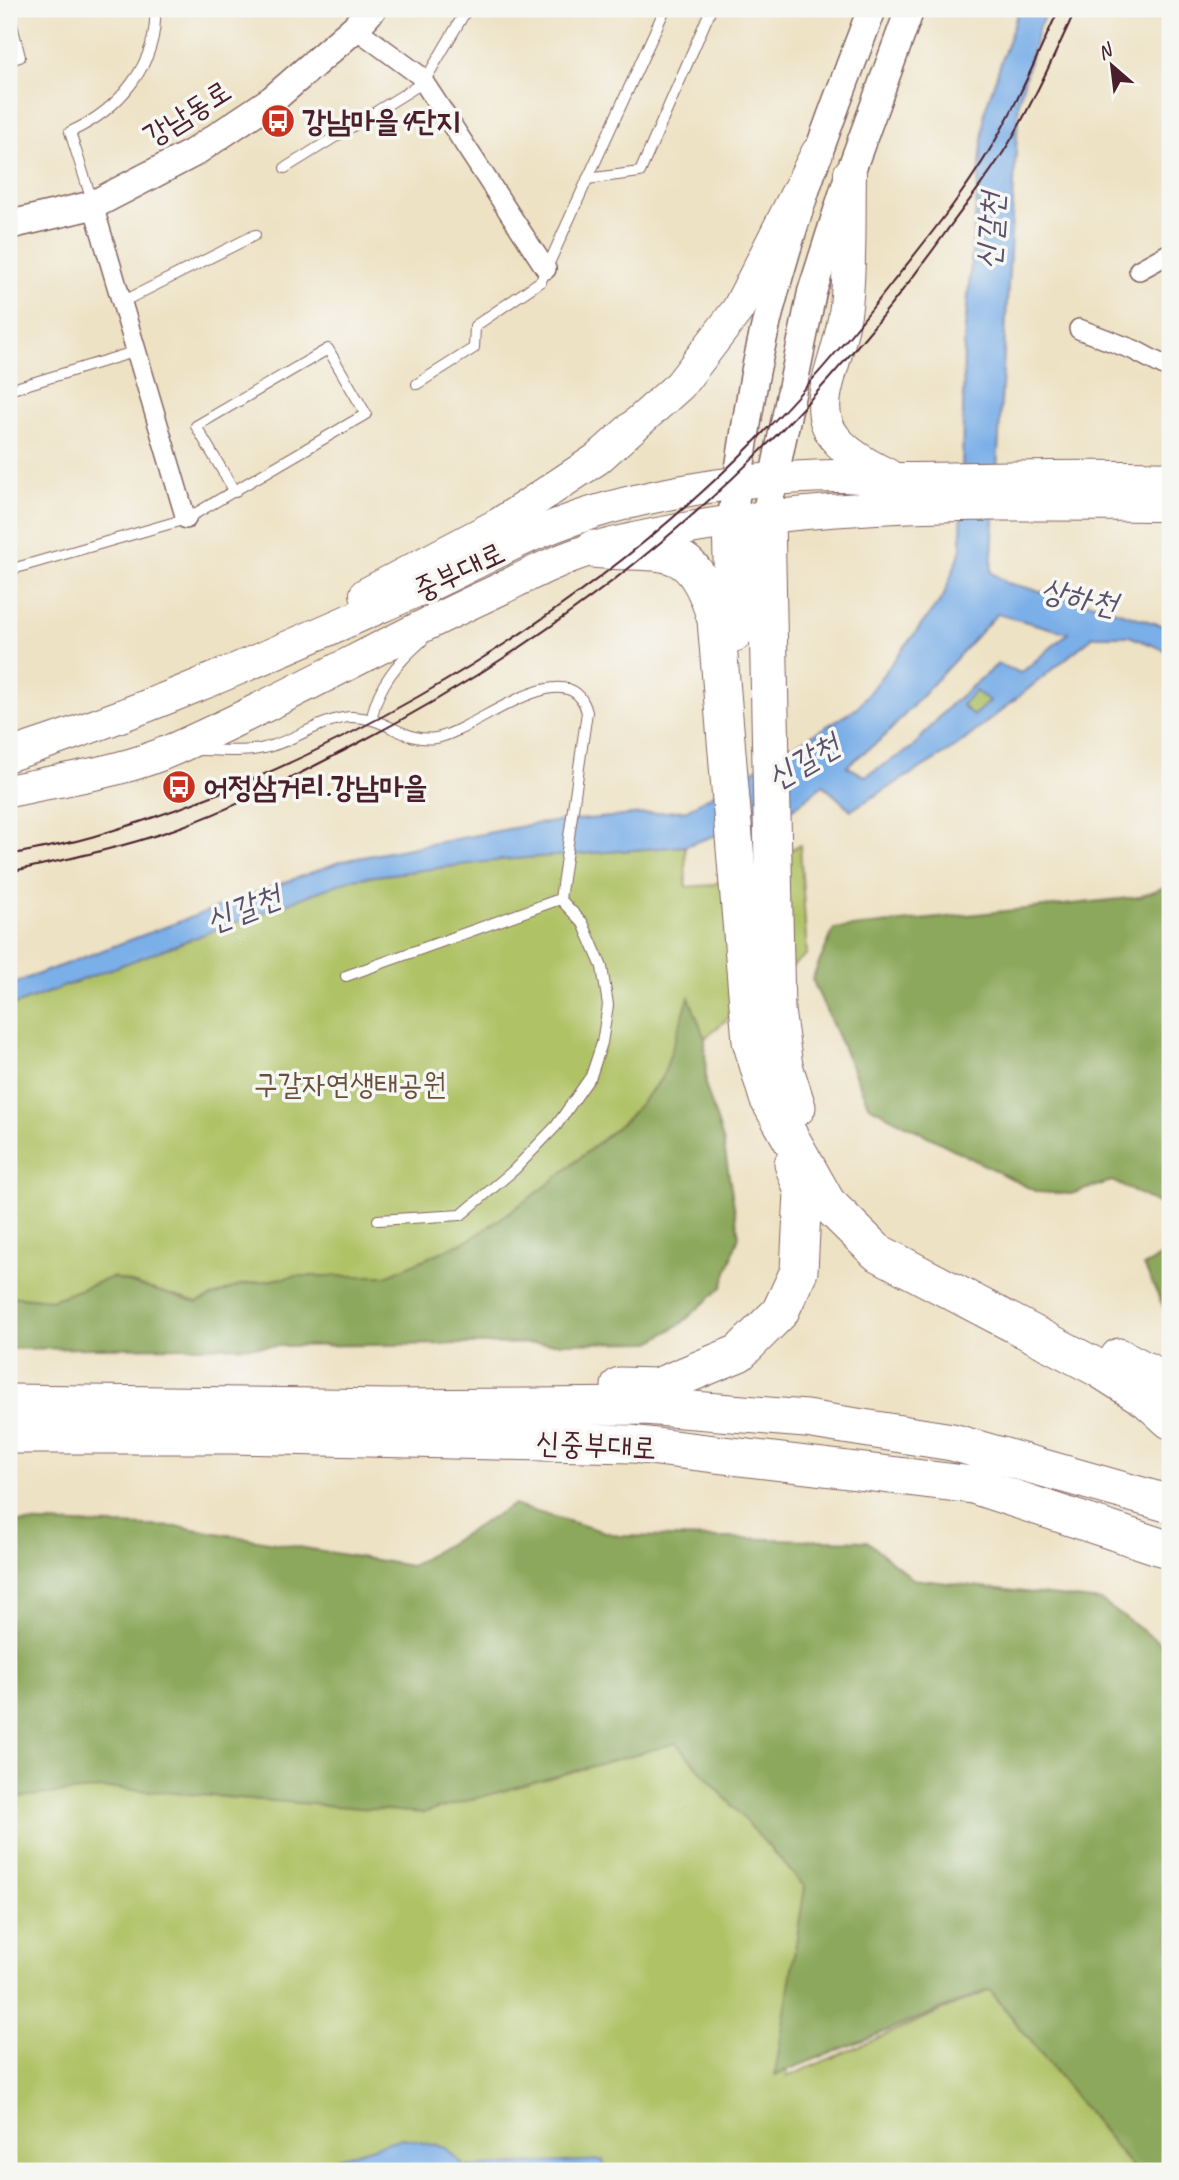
<svg xmlns="http://www.w3.org/2000/svg" width="1179" height="2180" viewBox="0 0 1179 2180" font-family="Caveat,'Poor Story',sans-serif">
<style>
.green{fill:#b0c266;stroke:#7d7048;stroke-width:2}
.forest{fill:#8ca85b;stroke:#6b6443;stroke-width:2}
.water{fill:#7aafe8;stroke:#62678a;stroke-width:2;fill-rule:evenodd}
.lines{fill:none;stroke-linecap:round;stroke-linejoin:round}
.lane-casing{stroke:#836361;stroke-width:12}
.street-casing{stroke:#836361;stroke-width:22}
.secondary-casing{stroke:#836361;stroke-width:31}
.primary-casing{stroke:#836361;stroke-width:34}
.highway-casing{stroke:#836361;stroke-width:39}
.lane{stroke:#fff;stroke-width:10}
.street{stroke:#fff;stroke-width:19}
.secondary{stroke:#fff;stroke-width:28}
.primary{stroke:#fff;stroke-width:32}
.highway{stroke:#fff;stroke-width:37}
.tram{stroke:#4a1f2b;stroke-width:2}
.labels{text-anchor:middle;dominant-baseline:central;stroke-width:7;stroke-linejoin:round;paint-order:stroke}
.street-label{font-size:30px;fill:#4a1f2b;stroke:#f6f6f2}
.poi-label{font-size:30px;font-weight:bold;fill:#4a1f2b;stroke:#f6f6f2;text-anchor:start}
.park-label{font-size:30px;fill:#69503d;stroke:#f6f6f2}
.water-label{font-size:32px;font-style:italic;fill:#5b516d;stroke:#f6f6f2}
</style>
<rect width="100%" height="100%" fill="#f6f6f2"/>
<filter id="ink" filterUnits="userSpaceOnUse"><feTurbulence type="fractalNoise" baseFrequency=".0143" numOctaves="2"/><feDisplacementMap in="SourceGraphic" scale="14" xChannelSelector="R" yChannelSelector="G"/><feConvolveMatrix kernelMatrix="1 2 1 2 8 2 1 2 1" color-interpolation-filters="sRGB"/></filter>
<filter id="wash" filterUnits="userSpaceOnUse"><feTurbulence type="fractalNoise" baseFrequency=".00686" numOctaves="4" result="noise"/><feDisplacementMap in="SourceGraphic" scale="28" xChannelSelector="R" yChannelSelector="G"/><feGaussianBlur stdDeviation="1.57" result="paint"/><feColorMatrix in="noise" values="0 0 0 0 0 0 0 0 0 0 0 0 0 0 0 0 0 1.4 0 .05"/><feComposite in="paint" operator="in"/></filter>
<g filter="url(#wash)">
<rect width="100%" height="100%" fill="#eee2c4"/>
<!-- green -->
<g class="green">
<path d="M975 690 990 701 973 716 962 705Z"/>
<path d="M800 845 807 954 714 1030 663 1076 628 1118 545 1187 473 1238 386 1277 296 1276 240 1285 197 1303 112 1277 52 1300 9 1296V1007L352 879 500 860 685 846 686 887 712 885Z"/>
<path d="M676 1742 805 1887 787 2077 990 1990 1135 2171H9V1789Z"/>
</g>
<!-- forest -->
<g class="forest">
<path d="M1170 885V1209L1112 1181 1071 1194 1037 1192 869 1106 812 979 834 929 1139 897Z"/>
<path d="M689 997 705 1039 706 1087 723 1140 739 1236 722 1287 682 1323 651 1342 9 1349V1296L52 1300 112 1277 197 1303 240 1285 296 1276H386L473 1238 545 1187 628 1118 662 1079Z"/>
<path d="M1170 1251V1310L1164 1308 1144 1266Z"/>
<path d="M513 1505 619 1536 867 1541 913 1579 1101 1601 1170 1650V2171H1135L990 1990 775 2075 805 1887 676 1743 423 1813 112 1788 9 1798V1522L181 1527 411 1566Z"/>
</g>
<!-- water -->
<g class="water">
<path d="M1019 9H1048L1039 27 1019 100 991 572 1007 583 1094 604 1170 628V652L1129 636H1094L956 747 851 810 823 785 794 808 685 846 501 860 352 879 9 1007V985L342 861 534 824 687 810 857 708 943 597 961 550 964 341 985 110ZM997 614 1068 633 1021 673 998 664 950 705 913 747 865 776 847 766 885 736ZM975 691 990 701 973 716 962 705Z"/>
<path d="M402 2138 446 2148 465 2167 603 2160 605 2171H308L312 2166Z"/>
</g>
</g>
<g filter="url(#ink)">
<g class="lines">
<!-- lane casing -->
<g class="lane-casing">
<g id="lane">
<path d="M9 13 20 57 9 60"/>
<path d="M285 168 424 82 467 9"/>
<path d="M587 179 640 172 711 9"/>
<path d="M93 204 70 132C119 110 158 64 155 9"/>
<path d="M122 302 255 235"/>
<path d="M417 384 474 348 475 326 541 281 665 9"/>
<path d="M9 390 137 351"/>
<path d="M9 570 186 519 366 414 328 349 196 426 235 492"/>
<path d="M372 717C378 685 398 662 422 641"/>
<path d="M200 750C221 750 245 753 264 748 293 742 321 719 350 717 386 716 403 743 436 738 472 733 570 647 587 712L560 899"/>
<path d="M346 976 560 899"/>
<path d="M378 1220 461 1215 514 1170 556 1126 591 1076 602 1043 608 1005 602 967 583 923 560 899"/>
</g>
</g>
<!-- street casing -->
<g class="street-casing">
<g id="street">
<path d="M355 28 419 75 546 269"/>
<path d="M93 205 186 519"/>
<path d="M1139 270 1170 253"/>
<path d="M1079 329 1134 350 1170 369"/>
</g>
</g>
<!-- secondary casing -->
<g class="secondary-casing">
<g id="secondary">
<path d="M9 225 93 205 193 153 272 100 355 28 372 9"/>
<path d="M766 516 812 292 850 173 910 9"/>
<path d="M731 522C740 471 746 420 756 369 781 245 827 126 872 9"/>
</g>
</g>
<!-- primary casing -->
<g class="primary-casing">
<g id="primary">
<path d="M850 173C849 217 851 263 846 306 837 389 783 425 888 475"/>
<path d="M366 594 499 524 597 459 680 385 738 309 817 153"/>
<path d="M9 755C148 711 282 650 416 591 466 569 514 540 565 522 643 493 752 477 835 476 855 476 876 479 896 479 988 479 1079 474 1170 478"/>
<path d="M9 791C63 779 124 772 174 749 279 703 378 646 481 598 518 581 555 560 593 549 781 499 978 504 1170 505"/>
</g>
</g>
<!-- highway casing -->
<g class="highway-casing">
<g id="highway">
<path d="M766 516 776 1011 784 1066 797 1107"/>
<path d="M731 522 734 633"/>
<path d="M593 549C664 556 692 536 716 620L751 1041 768 1098 827 1203 877 1252 1098 1368 1148 1400 1170 1420"/>
<path d="M1119 1357 1170 1383"/>
<path d="M620 1386 657 1387 739 1353 780 1312 799 1271 803 1192 793 1164"/>
<path d="M9 1403 391 1408 644 1406 806 1419 952 1442 1170 1504"/>
<path d="M9 1435H231L632 1444 973 1485 1170 1550"/>
</g>
</g>
<!-- lane -->
<use href="#lane" class="lane"/>
<!-- street -->
<use href="#street" class="street"/>
<!-- secondary -->
<use href="#secondary" class="secondary"/>
<!-- primary -->
<use href="#primary" class="primary"/>
<!-- highway -->
<use href="#highway" class="highway"/>
<!-- tram -->
<g class="tram">
<path d="M9 855C38 849 69 844 98 835 313 772 538 642 703 491 772 428 835 357 892 283 932 233 975 180 1005 123 1025 86 1041 47 1059 9"/>
<path d="M9 872C64 860 121 848 175 829 235 808 293 777 349 748 592 622 784 458 943 236 965 205 990 175 1009 143 1035 100 1055 53 1076 9"/>
</g>
</g>
</g>
<!-- icons -->
<defs>
<g id="bus-disc" transform="scale(1.75)"><circle r="9.5" fill="#c8321e" stroke="#f6f6f2"/><path d="M-5-6H5V4H4V6H2V4H-2V6H-4V4H-5ZM-3.5-4V0h7V-4ZM-3.5 1.2v1.5H-2V1.2ZM2 1.2v1.5H3.5V1.2Z" fill="#fff"/></g>
</defs>
<g fill-rule="evenodd">
<use href="#bus-disc" x="278" y="121"/>
<use href="#bus-disc" x="179" y="787"/>
</g>
<g class="labels">
<!-- street labels -->
<g class="street-label">
<text transform="translate(187 113) rotate(-32)">강남동로</text>
<text transform="translate(459 571) rotate(-25)">중부대로</text>
<text transform="translate(596 1445) rotate(3)">신중부대로</text>
</g>
<!-- poi labels -->
<g class="poi-label">
<text x="302" y="121">강남마을4단지</text>
<text x="204" y="787">어정삼거리.강남마을</text>
</g>
<!-- park labels -->
<g class="park-label">
<text x="350" y="1084">구갈자연생태공원</text>
</g>
<!-- water labels -->
<g class="water-label">
<text transform="translate(990 231) rotate(-86)">신갈천</text>
<text transform="translate(1079 597) rotate(12)">상하천</text>
<text transform="translate(803 761) rotate(-30)">신갈천</text>
<text transform="translate(243 908) rotate(-21)">신갈천</text>
</g>
</g>
<!-- margin -->
<rect width="1179" height="2180" fill="none" stroke="#f6f6f2" stroke-width="35"/>
<!-- north arrow -->
<g transform="translate(1112 66) rotate(332)" stroke="#f6f6f2" stroke-width="5" paint-order="stroke">
<path d="M0-5L12 26L0 18L-12 26Z" fill="#4a1f2b"/>
<text y="-10" font-size="19" font-weight="bold" text-anchor="middle" fill="#4a1f2b">N</text>
</g>
</svg>
